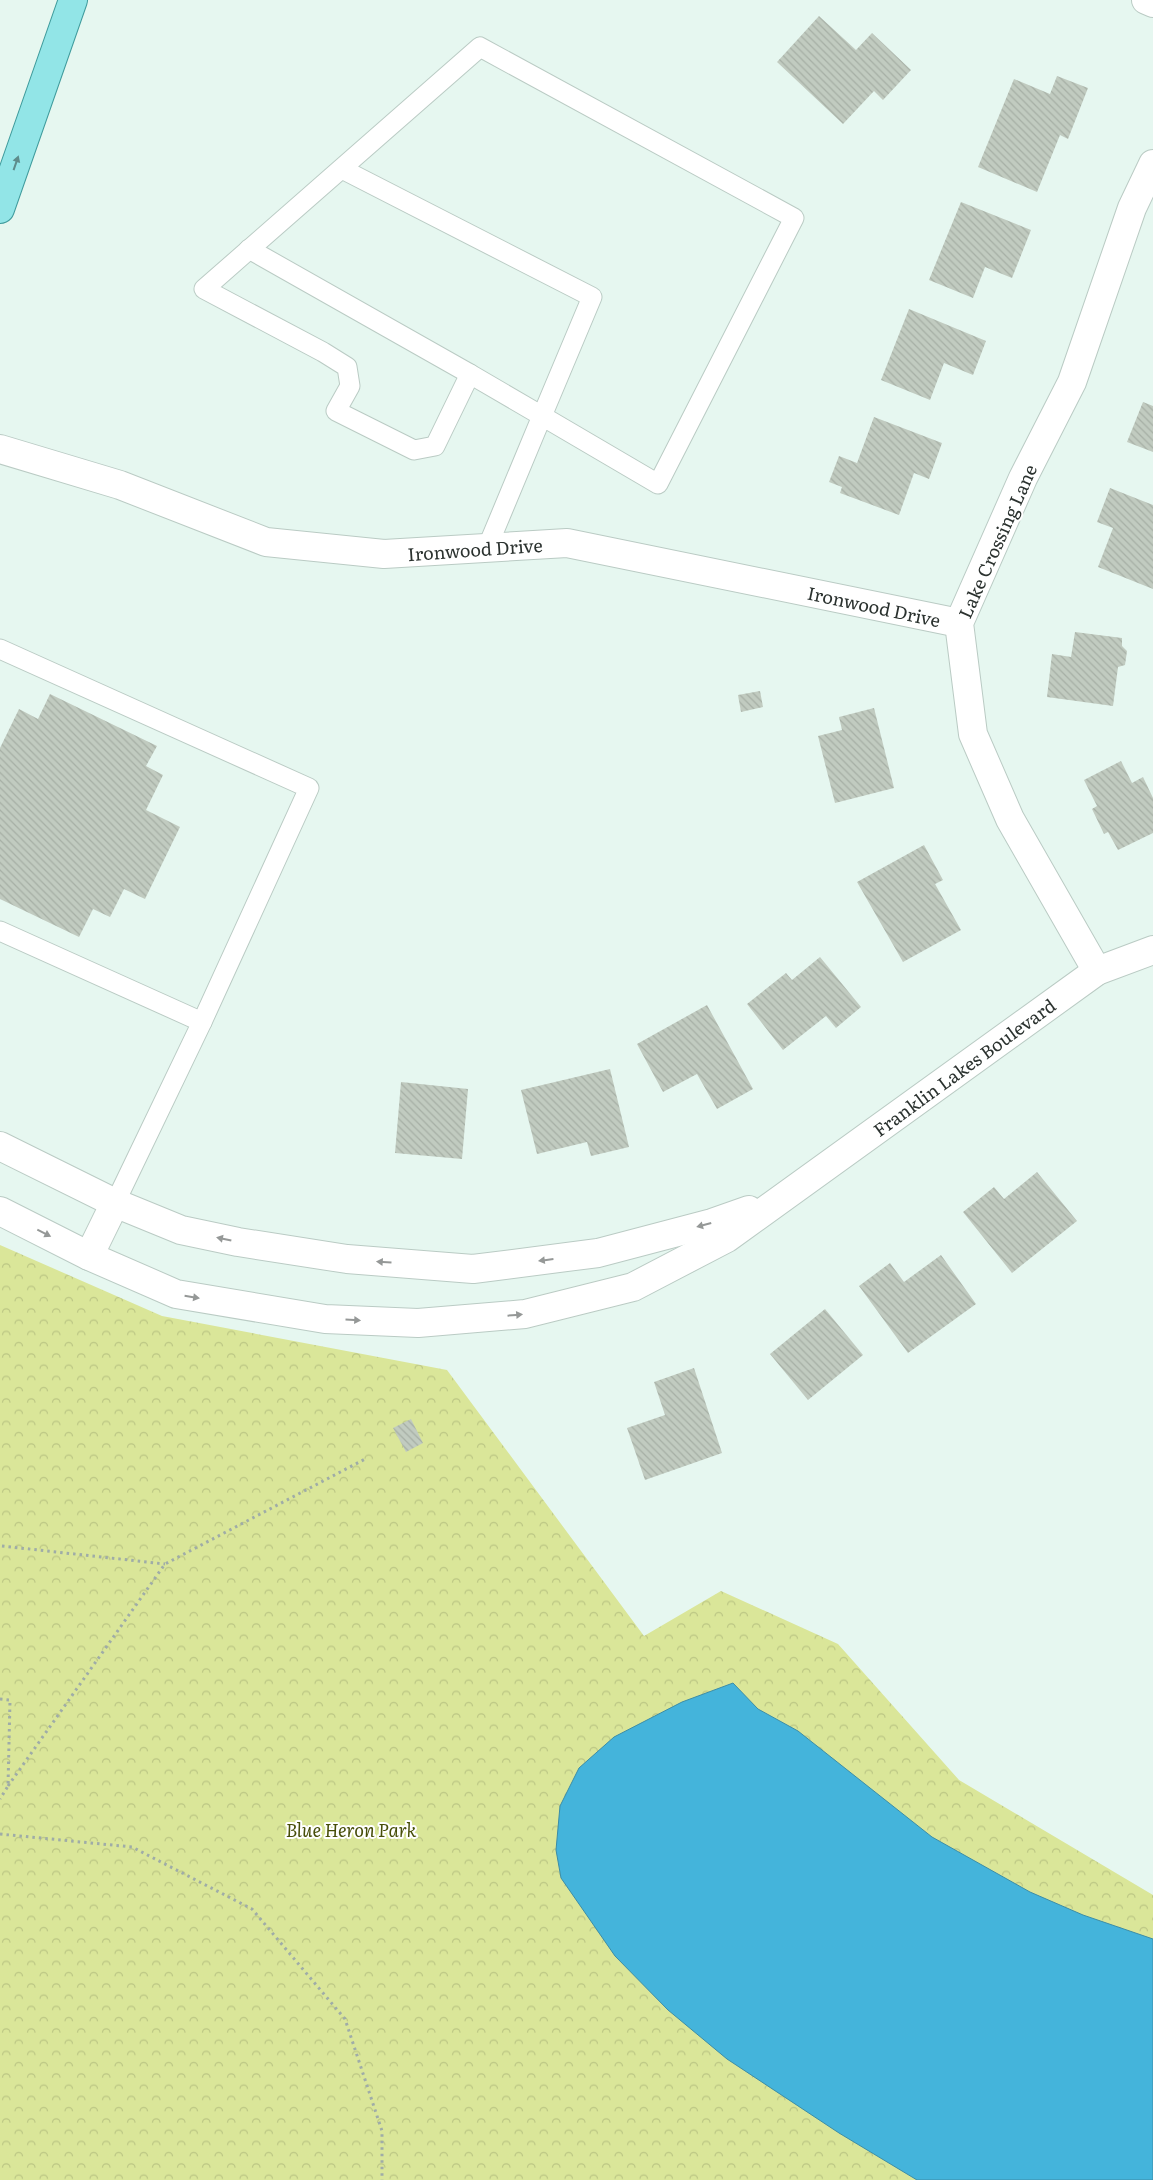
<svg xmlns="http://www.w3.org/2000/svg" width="1153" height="2180" viewBox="0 0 1153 2180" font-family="Literata,serif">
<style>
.park{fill:url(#park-crowns)}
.water{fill:#44b4db;stroke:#3c8da7}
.building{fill:url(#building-back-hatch)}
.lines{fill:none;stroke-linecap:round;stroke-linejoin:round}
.lane-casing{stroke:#bacbc4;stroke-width:21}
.street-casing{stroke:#bacbc4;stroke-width:30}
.primary-casing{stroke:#3f9b9c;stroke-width:30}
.path{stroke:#9faca7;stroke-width:3;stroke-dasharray:2.5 4;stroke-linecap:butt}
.lane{stroke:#fff;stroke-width:19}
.street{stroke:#fff;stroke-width:28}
.primary{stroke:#92e5e7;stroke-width:28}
.oneway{fill:#5e8c8b}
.oneway2{fill:#959897}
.labels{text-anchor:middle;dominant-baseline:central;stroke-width:4;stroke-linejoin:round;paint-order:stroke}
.street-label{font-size:18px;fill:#2b322f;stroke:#fff}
.park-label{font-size:18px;font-style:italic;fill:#474e09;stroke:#fff}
</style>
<defs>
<pattern id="park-crowns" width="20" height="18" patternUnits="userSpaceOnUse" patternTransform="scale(1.25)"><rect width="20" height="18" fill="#dae699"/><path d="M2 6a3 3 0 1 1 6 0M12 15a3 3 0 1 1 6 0" fill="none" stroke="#bbc684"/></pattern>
<pattern id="building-back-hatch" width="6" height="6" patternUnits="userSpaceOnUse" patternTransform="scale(1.25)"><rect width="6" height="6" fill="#c1cbc0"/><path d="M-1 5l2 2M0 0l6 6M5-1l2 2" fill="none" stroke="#a6afa5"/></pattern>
</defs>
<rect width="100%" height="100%" fill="#e6f7f0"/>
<!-- park -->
<path class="park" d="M0 1245 162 1316 447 1370 644 1636 721 1591 838 1644 959 1780 1153 1895V2180H0Z"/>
<!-- water -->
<path class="water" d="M733 1683 758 1709 798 1731 932 1837 1030 1892 1083 1915 1153 1939V2180H917L839 2133 727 2059 668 2010 615 1956 561 1878 556 1850 560 1806 579 1768 614 1737 682 1702Z"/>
<!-- building -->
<g class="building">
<path d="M819 16 856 50 872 33 911 70 883 100 874 91 843 124 777 62Z"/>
<path d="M1057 76 1088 88 1068 139 1060 135 1037 192 978 167 1014 79 1050 94Z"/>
<path d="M961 202 1031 230 1012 278 985 267 973 298 929 280Z"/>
<path d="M909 309 986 341 973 375 944 363 930 400 881 380Z"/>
<path d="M1143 402 1153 406V452L1127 442Z"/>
<path d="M874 417 942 443 929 479 914 473 899 515 840 493 842 487 829 482 839 456 857 463Z"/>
<path d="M1110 488 1153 505V589L1098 567 1113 528 1097 522Z"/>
<path d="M1075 632 1122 638V646L1127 651 1125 665 1118 667 1113 706 1047 697 1052 654 1071 657Z"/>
<path d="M760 691 763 707 741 712 738 695Z"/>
<path d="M50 694 157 746 146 766 163 775 146 810 180 827 145 899 124 889 110 917 93 909 79 937 0 899V748L19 709 38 719Z"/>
<path d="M874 708 894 788 835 803 818 736 842 730 839 717Z"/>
<path d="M1121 761 1132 783 1143 777 1153 798V833L1118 850 1108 832 1104 834 1092 809 1097 806 1084 780Z"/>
<path d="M924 845 943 880 935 884 961 930 903 962 857 882Z"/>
<path d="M820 957 861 1007 836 1028 826 1016 783 1050 747 1004 786 973 792 980Z"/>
<path d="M707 1005 753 1089 717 1109 697 1074 663 1092 637 1044Z"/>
<path d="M610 1069 629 1147 591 1156 587 1142 537 1154 521 1090Z"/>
<path d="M401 1082 468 1089 462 1159 395 1153Z"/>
<path d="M1037 1172 1077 1221 1012 1273 963 1212 994 1187 1004 1199Z"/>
<path d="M941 1255 976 1304 908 1353 859 1286 890 1263 904 1282Z"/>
<path d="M825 1309 863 1355 808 1400 770 1354Z"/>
<path d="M694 1368 722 1453 645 1480 627 1428 665 1415 654 1382Z"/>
<path d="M411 1419 423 1443 406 1452 393 1428Z"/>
</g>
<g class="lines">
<!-- lane casing -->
<g class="lane-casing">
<g id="lane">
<path d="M342 169 592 297 542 416 470 374 435 446 414 450 336 411 350 386 347 367 323 352 204 289 480 47 794 218 658 484 542 416 487 548"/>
<path d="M249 249 470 374"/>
<path d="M0 649 309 788 202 1022 115 1203"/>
<path d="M0 931 202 1022"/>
</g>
</g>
<!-- street casing -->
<g class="street-casing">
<g id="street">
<path d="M1146 0 1153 3"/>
<path d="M0 449 120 485 266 542 384 554 567 543 959 623"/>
<path d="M1097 971 1010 819 973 734 959 623 1023 478 1072 382 1132 208 1153 164"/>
<path d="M0 1146 115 1203 181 1230 238 1242 347 1259 473 1269 598 1253 712 1223 749 1210"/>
<path d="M0 1211 89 1256 176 1294 325 1319 418 1323 525 1314 633 1287 727 1238 1097 971 1153 950"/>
<path d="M89 1256 115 1203"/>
</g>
</g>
<!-- primary casing -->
<g class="primary-casing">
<path id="primary" d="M0 209 73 0"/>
</g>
<!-- path -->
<g class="path">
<path d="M2 1546 165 1564"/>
<path d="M0 1699 10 1700 8 1786 0 1799"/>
<path d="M8 1786 165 1564 367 1458"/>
<path d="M0 1834 132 1847 252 1909 345 2019 382 2131V2180"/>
</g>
<!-- lane -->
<use href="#lane" class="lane"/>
<!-- street -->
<use href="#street" class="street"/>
<!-- primary -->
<use href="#primary" class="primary"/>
</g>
<!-- one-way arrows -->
<defs><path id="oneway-solid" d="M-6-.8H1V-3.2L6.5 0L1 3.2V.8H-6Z" transform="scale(1.25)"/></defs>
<use class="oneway" href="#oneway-solid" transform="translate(16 163) rotate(-71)"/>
<g class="oneway2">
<use href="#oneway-solid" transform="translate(704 1225) rotate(165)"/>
<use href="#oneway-solid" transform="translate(44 1233) rotate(27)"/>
<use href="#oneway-solid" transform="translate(224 1239) rotate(-168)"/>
<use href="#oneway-solid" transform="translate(546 1260) rotate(173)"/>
<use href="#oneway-solid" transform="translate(384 1262) rotate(-176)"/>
<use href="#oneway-solid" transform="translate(192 1297) rotate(9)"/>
<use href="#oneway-solid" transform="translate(515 1315) rotate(-5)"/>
<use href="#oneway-solid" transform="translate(353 1320) rotate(3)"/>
</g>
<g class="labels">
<!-- street labels -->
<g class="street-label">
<text transform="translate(997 541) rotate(-66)">Lake Crossing Lane</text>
<text transform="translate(475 549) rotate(-4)">Ironwood Drive</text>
<text transform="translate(874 606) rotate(12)">Ironwood Drive</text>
<text transform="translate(964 1067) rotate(-36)">Franklin Lakes Boulevard</text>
</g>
<!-- park labels -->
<g class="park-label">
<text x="351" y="1829">Blue Heron Park</text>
</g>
</g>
</svg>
